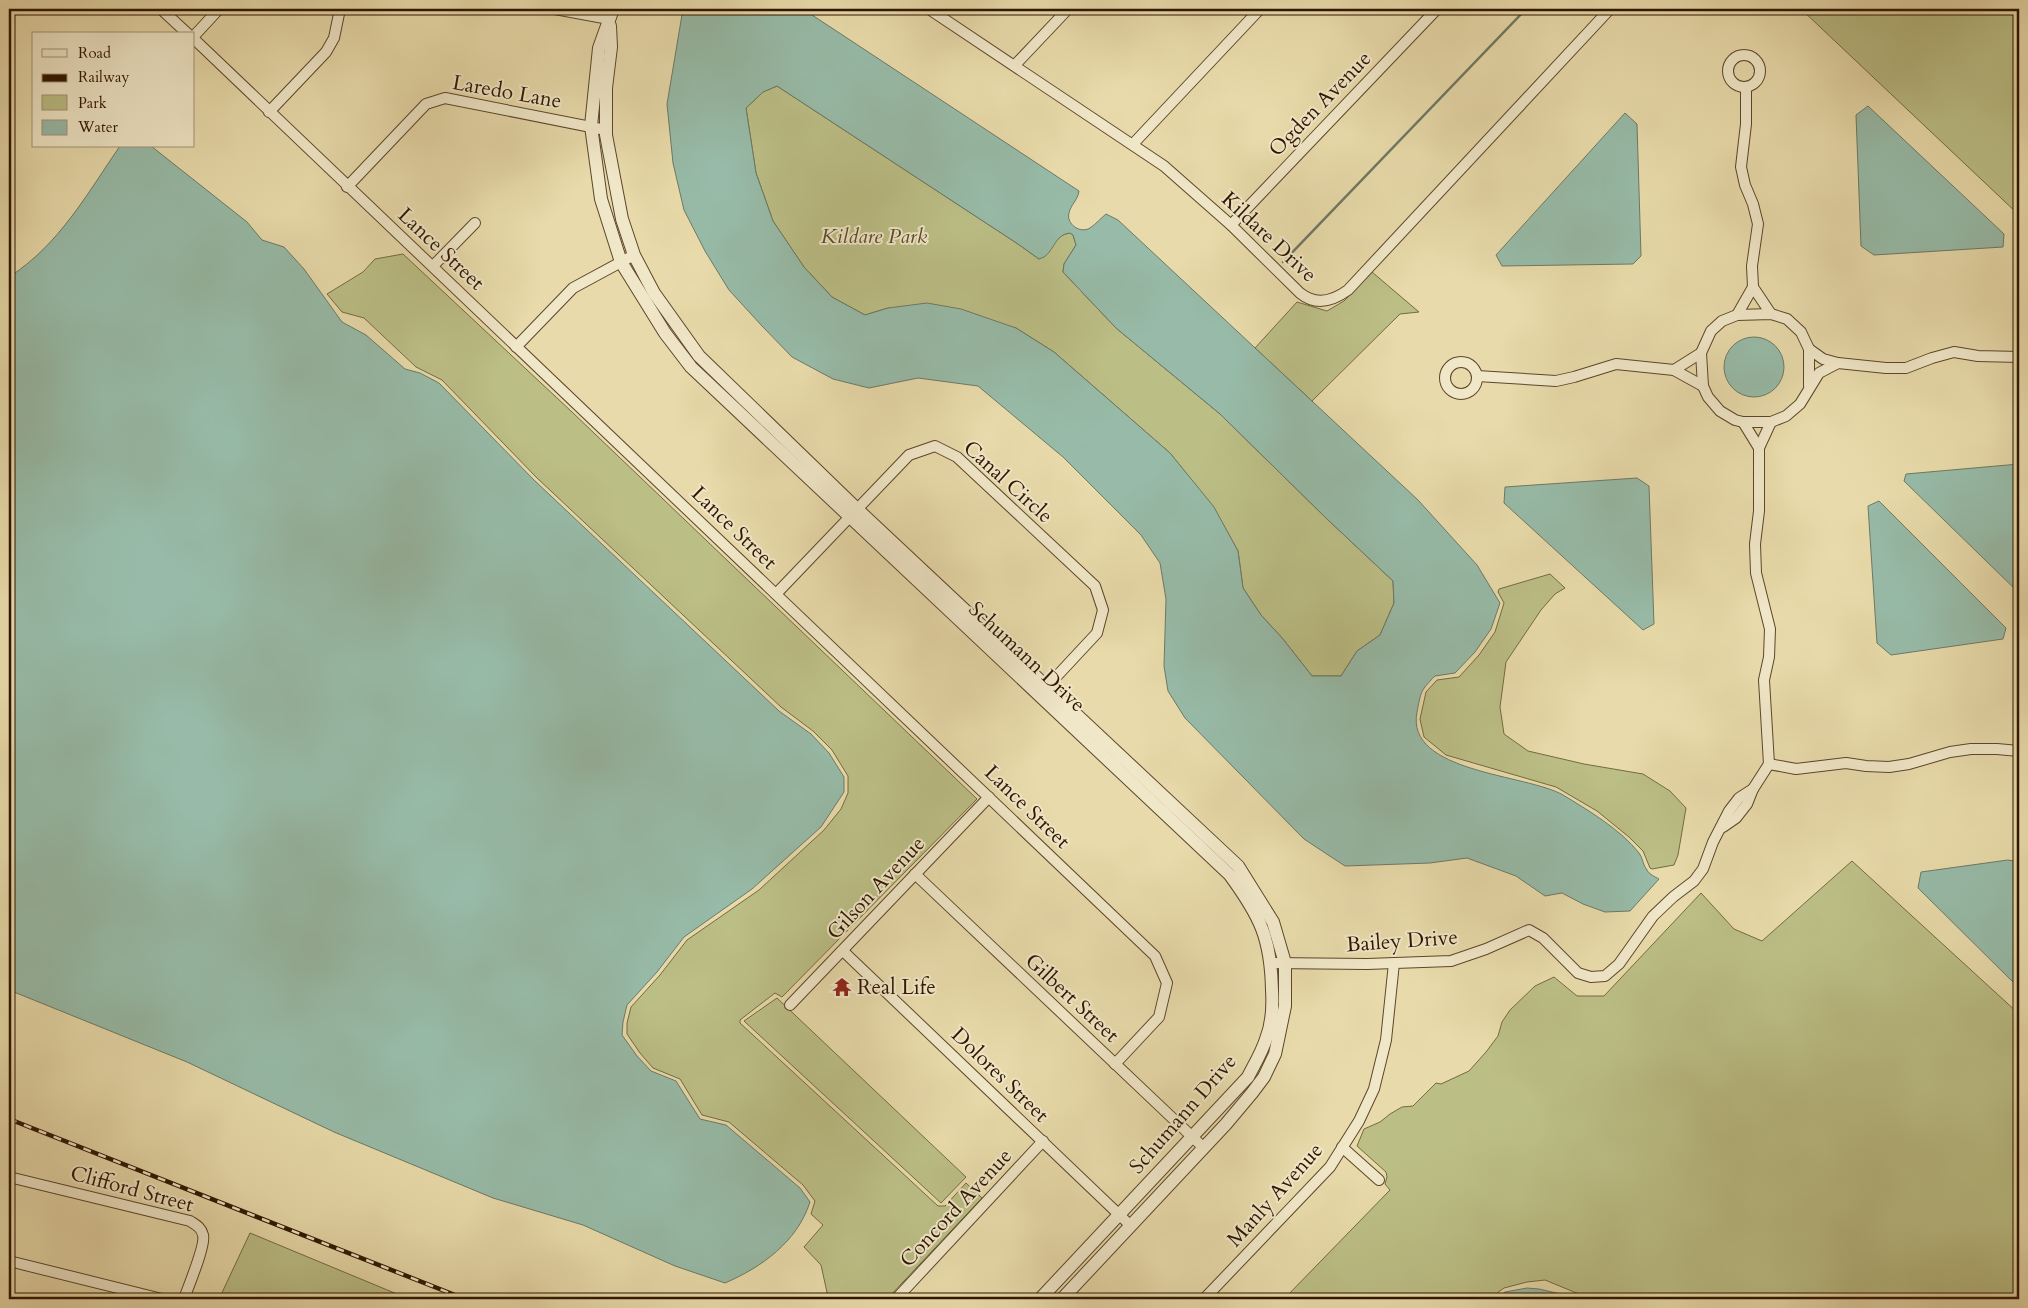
<svg xmlns="http://www.w3.org/2000/svg" width="2028" height="1308" viewBox="0 0 2028 1308" font-family="Cardo,serif">
<style>
.green{fill:#bbbe85;stroke:#746a42}
.water{fill:#97bba8;stroke:#6d7965;fill-rule:evenodd}
.lines{fill:none;stroke-linecap:round;stroke-linejoin:round}
.stream{stroke:#6d7965;stroke-width:2.5}
.minor-casing{stroke:#5c462a;stroke-width:12}
.tertiary-casing{stroke:#5c462a;stroke-width:14}
.minor{stroke:#f0e7c8;stroke-width:10}
.tertiary{stroke:#f0e7c8;stroke-width:12}
.rail-casing{stroke:#2e1500;stroke-width:4.5}
.rail{stroke:#f0e7c8;stroke-width:2.5;stroke-dasharray:8;stroke-linecap:butt}
.labels{text-anchor:middle;dominant-baseline:central;stroke-width:4;stroke-linejoin:round;paint-order:stroke}
.street-label{font-size:21px;fill:#2e1500;stroke:#f0e7c8}
.park-label{font-size:21px;font-style:italic;fill:#584828;stroke:#f0e7c8}
.poi-label{font-size:21px;fill:#2e1500;stroke:#f0e7c8;text-anchor:start}
</style>
<rect width="100%" height="100%" fill="#e8daaa"/>
<filter id="stains"><feTurbulence type="fractalNoise" baseFrequency=".004" numOctaves="4"/><feColorMatrix values="0 0 0 0 .2 0 0 0 0 .09 0 0 0 0 .02 0 0 0 .5 -.17"/></filter>
<radialGradient id="worn" r=".72"><stop offset=".6" stop-color="#630" stop-opacity="0"/><stop offset="1" stop-color="#630" stop-opacity=".3"/></radialGradient>
<!-- green -->
<g class="green">
<path d="M1801 9H2019V215Z"/>
<path d="M777 86 1018 244 1039 259C1053 252 1054 234 1070 233L1073 235 1076 245 1064 264 1063 272 1116 328 1220 414 1326 518 1393 581 1394 603 1380 635 1357 651 1341 676H1312L1283 639 1261 615 1243 588 1238 551 1214 508 1170 453 1054 352 1016 328 888 308 865 315 832 297 804 267 773 221 756 173 746 108 763 92Z"/>
<path d="M403 254 572 412 977 799 782 997 775 993 740 1020V1023L938 1206H945L966 1183 982 1198 887 1299H826L828 1297 821 1265 804 1247 823 1225 811 1214 815 1201 803 1185 729 1122 702 1115 680 1079 653 1068 640 1053 627 1034V1023L631 1007 660 975 687 940 759 890 824 830 841 809 848 793V776L832 750 813 731 781 707 536 477 442 380 416 367 364 318 342 312 327 294 363 272 375 259Z"/>
<path d="M1372 272 1419 312 1400 314 1312 401 1255 348 1297 302 1327 311 1344 301Z"/>
<path d="M1550 574 1565 588 1555 594 1541 610 1506 662 1500 707 1504 734 1528 751 1584 764 1643 774 1670 791 1686 808 1678 855 1674 865 1652 869 1650 868 1643 851 1629 837 1597 811 1556 787 1446 755 1424 737 1420 719 1426 692 1437 680 1459 677 1479 655 1495 632 1504 603 1498 592 1499 589Z"/>
<path d="M1852 861 2019 1014V1299H1591L1545 1280 1527 1282 1504 1288 1489 1299H1284L1390 1190 1385 1184 1387 1177 1386 1172 1357 1146 1364 1129 1380 1122 1390 1114 1402 1107 1413 1106 1436 1083 1441 1084 1469 1071 1486 1052 1498 1036 1502 1022 1510 1010 1535 986 1554 977 1577 996H1604L1701 893 1734 929 1762 941Z"/>
<path d="M777 998 966 1177 941 1203 744 1021Z"/>
<path d="M250 1233 409 1299H219Z"/>
</g>
<!-- water -->
<g class="water">
<path d="M683 9H803L1079 191C1078 200 1071 204 1069 213 1066 224 1080 234 1090 228 1096 224 1101 218 1106 214L1118 220 1418 500 1477 565 1500 603 1491 629 1475 652 1455 673 1435 676C1420 691 1421 692 1417 712 1405 773 1527 774 1563 795 1588 810 1621 830 1639 853 1643 858 1643 866 1647 870 1649 874 1655 877 1659 879L1630 911 1605 912 1583 904 1562 893 1545 896 1516 876 1467 858 1430 863 1345 866 1304 839 1185 718 1168 691 1164 666 1166 599 1160 563 1141 535 1063 457 978 386 918 378 869 388 833 379 792 357 762 326 729 290 705 251 684 210 673 163 667 104ZM777 86 1018 244 1039 259C1054 256 1053 234 1070 233L1073 235 1076 245 1064 264 1063 272 1116 328 1220 414 1326 518 1393 581 1394 603 1380 635 1357 651 1341 676H1312L1283 639 1261 615 1243 588 1238 551 1214 507 1170 453 1054 352 1016 328 961 309 927 303 888 308 865 315 832 297 804 267 773 221 756 173 746 108 763 92Z"/>
<path d="M1868 106 2004 234 2003 247 1874 255 1861 246 1856 115Z"/>
<path d="M1625 113 1637 124 1641 256 1633 264 1502 266 1496 255Z"/>
<path d="M120 146H151L247 222 262 240 284 247 304 269 342 322 366 335 405 369 420 373 439 383 534 480 779 711 811 734 829 753 844 777V792L821 827 752 889 684 937 657 972 627 1005 623 1022 622 1035 637 1056 651 1071 676 1081 700 1119 726 1125 800 1188 810 1202C797 1242 762 1267 725 1283L675 1266 583 1225 493 1198 334 1132 187 1062 9 990V277C59 245 87 194 120 146Z"/>
<circle cx="1754" cy="367" r="30"/>
<path d="M2019 464V593L1904 481 1906 474Z"/>
<path d="M1637 478 1649 486 1654 624 1643 630 1504 503 1505 487Z"/>
<path d="M1879 501 2006 628 2003 639 1891 655 1877 643 1868 506Z"/>
<path d="M2008 860 2019 862V988L1918 888 1921 872Z"/>
<path d="M1527 1288 1539 1289 1582 1299H1495L1505 1292Z"/>
</g>
<g class="lines">
<!-- stream -->
<path class="stream" d="M1283 262 1526 9"/>
<!-- minor casing -->
<g class="minor-casing">
<g id="minor">
<path d="M161 9 188 34"/>
<path d="M555 9 609 19"/>
<path d="M929 9 1164 166 1231 225 1300 293C1316 306 1333 301 1348 290L1610 9"/>
<path d="M194 36 219 9"/>
<path d="M194 39 1155 956 1167 983 1159 1017 1115 1064"/>
<circle cx="1744" cy="71" r="16"/>
<path d="M1015 65 1068 9"/>
<path d="M1746 87V124L1741 167 1745 185 1753 204 1758 224 1752 266 1753 287 1771 314"/>
<path d="M269 112 326 52 334 38 340 9"/>
<path d="M1133 144 1260 9"/>
<path d="M347 187 426 104 445 98 606 130"/>
<path d="M1231 225 1437 9"/>
<path d="M433 266 475 223"/>
<path d="M1737 315 1753 287"/>
<path d="M516 347 573 288 634 255"/>
<path d="M1809 349 1823 359 1838 363 1886 368H1906L1932 358 1954 352 1978 356 2019 357"/>
<circle cx="1461" cy="378" r="16"/>
<path d="M1674 370 1701 353"/>
<path d="M1477 376 1556 381 1574 377 1616 364 1674 370 1703 386"/>
<path d="M1809 386V349L1801 332 1787 319 1771 314 1737 315 1722 321 1711 331 1701 353 1703 386 1708 397 1720 411 1735 420 1743 422H1771L1786 416 1800 404 1819 373 1838 363"/>
<path d="M1743 422 1759 448"/>
<path d="M776 594 909 455 935 446 957 457 1095 586 1103 610 1097 633 1042 692"/>
<path d="M1769 764 1764 680 1769 657 1770 629 1756 573 1755 544 1759 511V448L1771 422"/>
<path d="M1769 764 1796 769 1846 763 1866 766 1889 767 1909 764 1950 752 1971 749H1997L2019 751"/>
<path d="M1723 827 1736 818 1747 804 1753 789 1769 764"/>
<path d="M915 874 1204 1148"/>
<path d="M843 951 1131 1226"/>
<path d="M1271 963 1367 964 1451 961 1486 949 1529 930 1543 938 1578 973 1591 977 1605 976 1619 964 1653 916 1673 897 1694 881 1703 869 1713 842 1729 811 1739 798 1753 789"/>
<path d="M790 1005 989 797"/>
<path d="M1342 1147 1379 1180"/>
<path d="M9 1177 190 1221C196 1225 201 1227 203 1235 206 1245 188 1287 184 1299"/>
<path d="M9 1261 162 1299"/>
<path d="M896 1299 1043 1141"/>
<path d="M1204 1299 1330 1167 1359 1121 1374 1089 1386 1040 1394 963"/>
</g>
</g>
<!-- tertiary casing -->
<g class="tertiary-casing">
<g id="tertiary">
<path d="M613 9 599 48 591 126 601 199 621 262 665 333 691 367 1230 875C1260 916 1271 938 1272 990 1273 1006 1272 1024 1266 1039 1262 1052 1254 1065 1248 1077L1040 1299"/>
<path d="M610 26 611 47 606 88V135L622 219 634 255 654 293 699 356 857 509 1238 866 1273 922 1285 963V1006L1275 1054 1264 1077 1252 1093 1226 1124 1062 1299"/>
</g>
</g>
<!-- minor -->
<use href="#minor" class="minor"/>
<!-- tertiary -->
<use href="#tertiary" class="tertiary"/>
<!-- rail casing -->
<g class="rail-casing">
<path id="rail" d="M9 1119 465 1299"/>
</g>
<!-- rail -->
<use href="#rail" class="rail"/>
</g>
<!-- icons -->
<defs>
<g id="temple-bare" transform="scale(1.5)"><path d="M0-6L5-2H3V0L6.5 2.5H4V6H1.5V3h-3V6H-4V2.5H-6.5L-3 0V-2H-5Z" fill="#8f2418" stroke="#f0e7c8" stroke-width="2.5" paint-order="stroke"/></g>
</defs>
<g fill-rule="evenodd">
<use href="#temple-bare" x="842" y="987"/>
</g>
<g class="labels">
<!-- street labels -->
<g class="street-label">
<text transform="translate(507 92) rotate(10)">Laredo Lane</text>
<text transform="translate(1320 104) rotate(-46)">Ogden Avenue</text>
<text transform="translate(1269 237) rotate(43)">Kildare Drive</text>
<text transform="translate(441 249) rotate(43)">Lance Street</text>
<text transform="translate(1008 482) rotate(42)">Canal Circle</text>
<text transform="translate(734 528) rotate(44)">Lance Street</text>
<text transform="translate(1027 657) rotate(43)">Schumann Drive</text>
<text transform="translate(1027 807) rotate(44)">Lance Street</text>
<text transform="translate(876 888) rotate(-47)">Gilson Avenue</text>
<text transform="translate(1402 941) rotate(-4)">Bailey Drive</text>
<text transform="translate(1072 998) rotate(43)">Gilbert Street</text>
<text transform="translate(1000 1075) rotate(44)">Dolores Street</text>
<text transform="translate(1183 1114) rotate(-49)">Schumann Drive</text>
<text transform="translate(132 1189) rotate(15)">Clifford Street</text>
<text transform="translate(1275 1195) rotate(-48)">Manly Avenue</text>
<text transform="translate(956 1208) rotate(-47)">Concord Avenue</text>
</g>
<!-- park labels -->
<g class="park-label">
<text x="874" y="236">Kildare Park</text>
</g>
<!-- poi labels -->
<g class="poi-label">
<text x="857" y="987">Real Life</text>
</g>
</g>
<!-- margin -->
<rect width="2028" height="1308" fill="none" stroke="#e8daaa" stroke-width="30"/>
<rect x="10" y="10" width="2008" height="1288" fill="none" stroke="#2e1500" stroke-width="2.5"/>
<rect x="15" y="15" width="1998" height="1278" fill="none" stroke="#2e1500"/>
<!-- legend -->
<rect x="32" y="32" width="162" height="115" fill="#f0e7c8" stroke="#a29378"/>
<rect x="42" y="49" width="25" height="8" fill="#f0e7c8" stroke="#a29378"/>
<text x="78" y="58" font-size="15" fill="#2e1500">Road</text>
<rect x="42" y="74" width="25" height="8" fill="#2e1500" stroke="#a29378"/>
<text x="78" y="82" font-size="15" fill="#2e1500">Railway</text>
<rect x="42" y="95" width="25" height="15" fill="#bbbe85" stroke="#a29378"/>
<text x="78" y="108" font-size="15" fill="#2e1500">Park</text>
<rect x="42" y="120" width="25" height="15" fill="#97bba8" stroke="#a29378"/>
<text x="78" y="132" font-size="15" fill="#2e1500">Water</text>
<rect width="100%" height="100%" filter="url(#stains)"/>
<rect width="100%" height="100%" fill="url(#worn)"/>
</svg>
